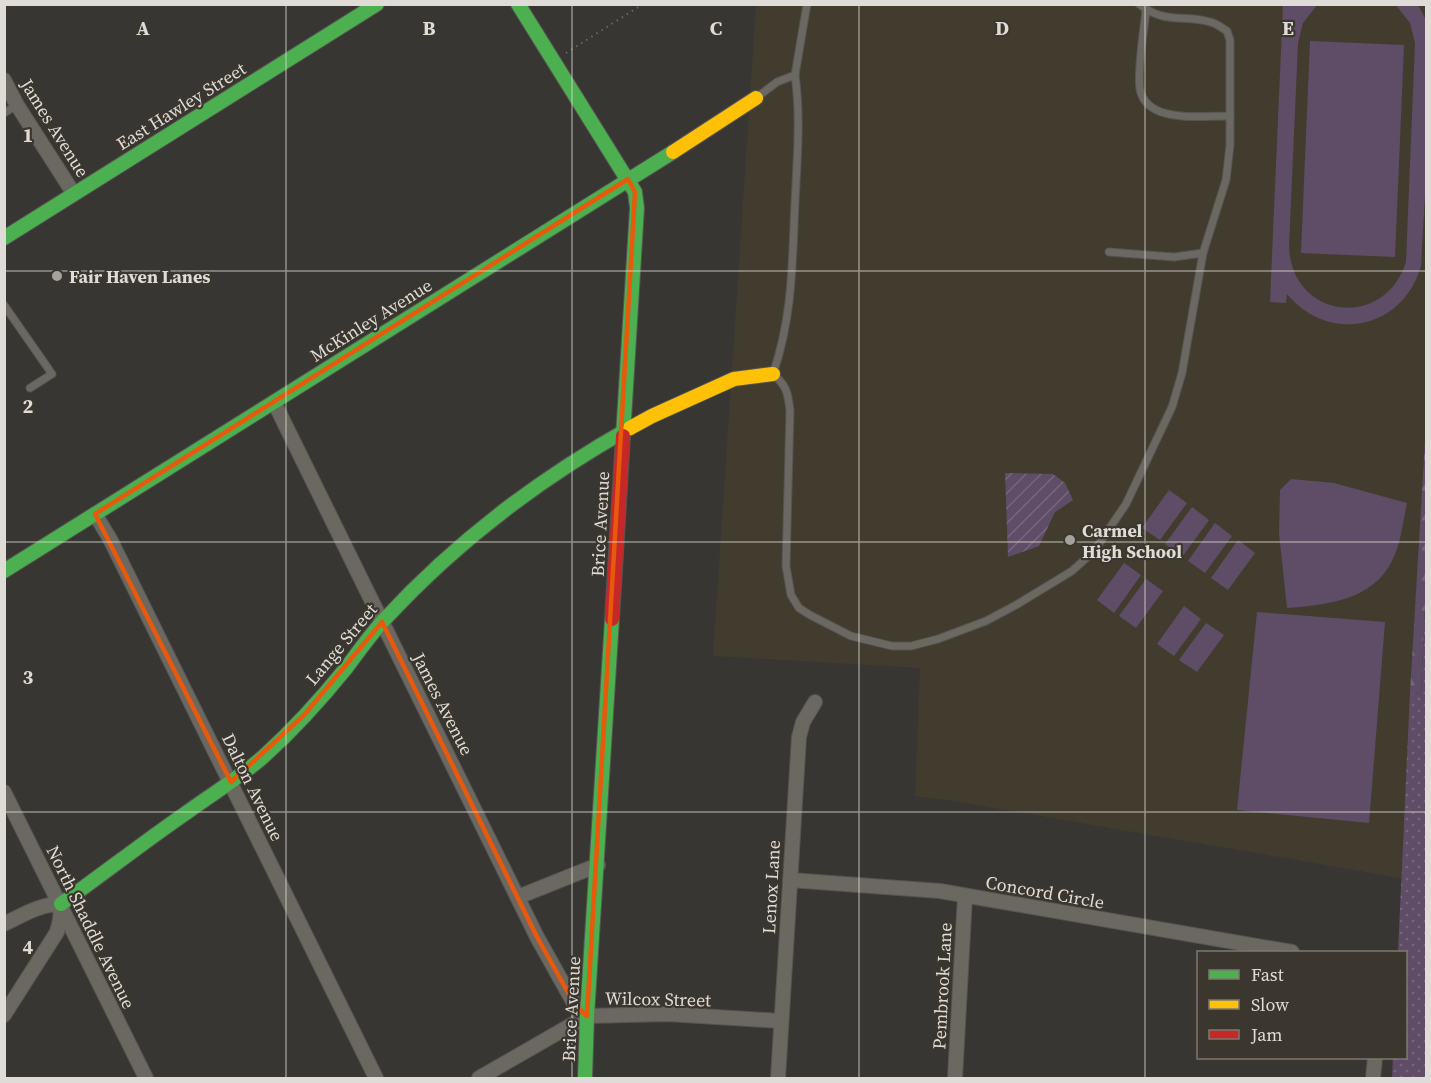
<svg xmlns="http://www.w3.org/2000/svg" width="1431" height="1083" viewBox="0 0 1431 1083" font-family="'Source Serif 4',serif">
<style>
.built{fill:#423c2f}
.grass{fill:url(#grass-dots)}
.forest{fill:url(#forest-firs)}
.park{fill:#5f4d67}
.garden{fill:url(#garden-furrows)}
.lines{fill:none;stroke-linecap:round;stroke-linejoin:round}
.lane-casing{stroke:#555451;stroke-width:9}
.street-casing{stroke:#555451;stroke-width:16}
.fast-casing{stroke:#555451;stroke-width:16}
.slow-casing{stroke:#555451;stroke-width:16}
.jam-casing{stroke:#555451;stroke-width:16}
.path{stroke:#6a6864;stroke-width:2;stroke-dasharray:1.5 4.5;stroke-linecap:butt}
.lane{stroke:#6b6862;stroke-width:7}
.street{stroke:#6b6862;stroke-width:14}
.fast{stroke:#4caf50;stroke-width:14}
.slow{stroke:#ffc107;stroke-width:14}
.jam{stroke:#c62828;stroke-width:14}
.marked{fill:none;stroke:#e8590c;stroke-width:4.5;stroke-linejoin:round}
.grid{fill:none;stroke:#dfdcd7;stroke-width:1.5;stroke-opacity:0.55}
.poi-dot{fill:#a5a29d;stroke:#3b372f;stroke-width:2}
.labels{text-anchor:middle;dominant-baseline:central;stroke-width:4.5;stroke-linejoin:round;paint-order:stroke}
.street-label{font-size:18px;fill:#dfdcd7;stroke:#3b372f}
.poi-label{font-size:18px;font-weight:bold;fill:#dfdcd7;stroke:#3b372f;text-anchor:start}
.grid-label{font-size:20px;text-anchor:middle;font-weight:bold;fill:#dfdcd7;stroke:#3b372f;stroke-width:4.5;stroke-linejoin:round;paint-order:stroke}
</style>
<defs>
<pattern id="grass-dots" width="8" height="8" patternUnits="userSpaceOnUse" patternTransform="scale(1.5)"><rect width="8" height="8" fill="#5f4d67"/><path d="M2 2h.1M6 6h.1" fill="none" stroke="#76667c" stroke-width="1.8" stroke-linecap="round"/></pattern>
<pattern id="forest-firs" width="22" height="20" patternUnits="userSpaceOnUse" patternTransform="scale(1.5)"><rect width="22" height="20" fill="#5f4d67"/><path d="M5 1l3.5 6h-7zM16 11l3.5 6h-7z" fill="#76667c"/></pattern>
<pattern id="garden-furrows" width="10" height="10" patternUnits="userSpaceOnUse" patternTransform="scale(1.5)"><rect width="10" height="10" fill="#5f4d67"/><path d="M-1 1l2-2M0 10L10 0M9 11l2-2" fill="none" stroke="#76667c"/></pattern>
</defs>
<rect width="100%" height="100%" fill="#383632"/>
<!-- built -->
<path class="built" d="M756 5H1426V424L1401 878 947 800 915 796 920 668 713 656Z"/>
<!-- grass -->
<path class="grass" d="M1426 584V1078H1392L1393 1058H1406V952H1398L1410 693 1421 694Z"/>
<!-- forest -->
<path class="forest" d="M1426 424V584L1421 694 1410 693Z"/>
<!-- park -->
<g class="park">
<path d="M1283 5H1317L1303 23 1298 43 1289 246C1291 319 1384 331 1406 262L1415 43 1410 23 1396 5H1418L1426 20V177L1421 266C1403 329 1330 345 1287 294L1286 303 1270 302Z"/>
<path d="M1310 41 1404 45 1395 257 1301 253Z"/>
<path d="M1291 479 1334 483 1407 503C1403 522 1401 543 1392 561 1372 601 1325 605 1287 608L1279 533 1280 490Z"/>
<path d="M1169 490 1187 503 1160 540 1142 528Z"/>
<path d="M1192 507 1209 520 1182 557 1165 544Z"/>
<path d="M1215 523 1232 536 1205 573 1188 561Z"/>
<path d="M1238 540 1255 553 1228 590 1211 578Z"/>
<path d="M1124 563 1141 575 1114 613 1097 600Z"/>
<path d="M1146 579 1163 591 1136 628 1119 616Z"/>
<path d="M1184 606 1201 619 1174 656 1157 644Z"/>
<path d="M1257 612 1385 622 1369 823 1237 810Z"/>
<path d="M1206 623 1224 635 1197 672 1179 660Z"/>
</g>
<!-- garden -->
<path class="garden" d="M1005 473 1053 474 1065 483 1073 500 1055 512 1039 546 1008 557Z"/>
<g class="lines">
<!-- lane casing -->
<g class="lane-casing">
<g id="lane">
<path d="M1146 10C1144 30 1137 70 1140 89 1142 100 1150 108 1161 112 1182 119 1208 116 1230 116"/>
<path d="M795 75C801 117 797 160 795 203 792 264 793 315 773 374 787 386 788 393 790 411L786 566 791 595 799 608 810 615 851 636 892 646H911L938 639 986 621 1016 605 1072 571 1094 551 1126 504 1172 407 1182 373 1203 253 1226 180 1230 145V40L1227 31C1222 28 1216 23 1210 22 1182 14 1166 25 1139 4"/>
<path d="M756 98 777 82 795 75 807 4"/>
<path d="M4 113 17 105"/>
<path d="M1109 252 1174 257 1203 253"/>
<path d="M4 305 52 374 30 388"/>
</g>
</g>
<!-- street casing -->
<g class="street-casing">
<g id="street">
<path d="M4 80 17 105 74 194"/>
<path d="M274 402 537 937 575 1005 587 1016"/>
<path d="M95 514 110 539 376 1078"/>
<path d="M4 792 146 1078"/>
<path d="M790 880 940 891 1292 952"/>
<path d="M518 897 598 865"/>
<path d="M4 924C23 915 40 904 61 904L60 920 57 932 4 1015"/>
<path d="M479 1078 587 1016 668 1014 781 1021"/>
<path d="M778 1078 799 737 803 722 815 702"/>
<path d="M955 1078 965 896"/>
<path d="M1373 1078 1375 1058"/>
</g>
</g>
<!-- fast casing -->
<g class="fast-casing">
<g id="fast">
<path d="M518 4 635 192 637 208 623 436"/>
<path d="M4 238 377 4"/>
<path d="M4 571 673 152"/>
<path d="M61 904C103 874 144 842 186 813 212 794 239 778 263 757 293 730 322 698 347 667 359 651 370 635 384 620 455 543 539 479 630 428"/>
<path d="M585 1078 587 1016 612 619"/>
</g>
</g>
<!-- slow casing -->
<g class="slow-casing">
<g id="slow">
<path d="M673 152 756 98"/>
<path d="M630 428 652 416 734 379 773 374"/>
</g>
</g>
<!-- jam casing -->
<g class="jam-casing">
<path id="jam" d="M612 619 623 436"/>
</g>
<!-- path -->
<path class="path" d="M566 53 643 4"/>
<!-- lane -->
<use href="#lane" class="lane"/>
<!-- street -->
<use href="#street" class="street"/>
<!-- fast -->
<use href="#fast" class="fast"/>
<!-- slow -->
<use href="#slow" class="slow"/>
<!-- jam -->
<use href="#jam" class="jam"/>
</g>
<!-- marked area -->
<path class="marked" d="M628 179 635 192 587 1016 575 1005 537 937 382 622 304 715 231 782 95 514Z"/>
<!-- grid -->
<path class="grid" d="M286 4V1078M572 4V1078M859 4V1078M1145 4V1078M4 271H1426M4 542H1426M4 812H1426"/>
<!-- markers -->
<g class="poi-dot">
<circle cx="57" cy="276" r="6"/>
<circle cx="1070" cy="540" r="6"/>
</g>
<g class="labels">
<!-- street labels -->
<g class="street-label">
<text transform="translate(181 106) rotate(-32)">East Hawley Street</text>
<text transform="translate(55 128) rotate(58)">James Avenue</text>
<text transform="translate(371 320) rotate(-32)">McKinley Avenue</text>
<text transform="translate(600 524) rotate(-87)">Brice Avenue</text>
<text transform="translate(341 644) rotate(-50)">Lange Street</text>
<text transform="translate(443 704) rotate(63)">James Avenue</text>
<text transform="translate(253 787) rotate(64)">Dalton Avenue</text>
<text transform="translate(771 887) rotate(-87)">Lenox Lane</text>
<text transform="translate(1045 892) rotate(10)">Concord Circle</text>
<text transform="translate(91 927) rotate(64)">North Shaddle Avenue</text>
<text transform="translate(942 986) rotate(-87)">Pembrook Lane</text>
<text transform="translate(658 999) rotate(1)">Wilcox Street</text>
<text transform="translate(571 1009) rotate(-87)">Brice Avenue</text>
</g>
<!-- poi labels -->
<g class="poi-label">
<text x="69" y="276">Fair Haven Lanes</text>
<text x="1082" y="530">Carmel<tspan x="1082" dy="21">High School</tspan></text>
</g>
</g>
<g class="grid-label">
<text x="143" y="35">A</text>
<text x="429" y="35">B</text>
<text x="716" y="35">C</text>
<text x="1002" y="35">D</text>
<text x="1288" y="35">E</text>
<text x="28" y="142">1</text>
<text x="28" y="413">2</text>
<text x="28" y="684">3</text>
<text x="28" y="954">4</text>
</g>
<!-- border -->
<rect width="1431" height="1083" fill="none" stroke="#dfdcd7" stroke-width="12"/>
<!-- legend -->
<rect x="1197" y="951" width="210" height="108" fill="#3b372f" stroke="#7d7972" stroke-width="1.5"/>
<rect x="1209" y="970" width="30" height="9" fill="#4caf50" stroke="#7d7972" stroke-width="1.5"/>
<text x="1251" y="981" font-size="18" fill="#dfdcd7">Fast</text>
<rect x="1209" y="1000" width="30" height="9" fill="#ffc107" stroke="#7d7972" stroke-width="1.5"/>
<text x="1251" y="1011" font-size="18" fill="#dfdcd7">Slow</text>
<rect x="1209" y="1030" width="30" height="9" fill="#c62828" stroke="#7d7972" stroke-width="1.5"/>
<text x="1251" y="1041" font-size="18" fill="#dfdcd7">Jam</text>
</svg>
